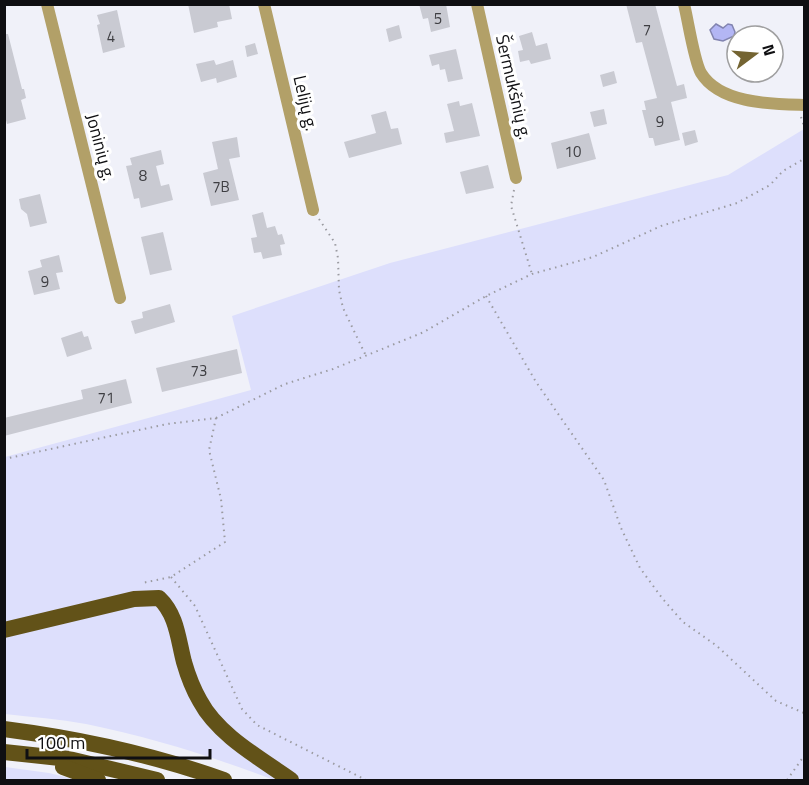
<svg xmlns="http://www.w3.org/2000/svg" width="809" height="785" viewBox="0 0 809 785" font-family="'Titillium Web',sans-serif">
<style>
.green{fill:#dddffc}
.water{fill:#b3b6f4;stroke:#8284b0;stroke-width:1.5}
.building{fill:#c9cad2}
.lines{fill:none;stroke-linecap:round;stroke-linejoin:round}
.path{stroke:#9b9ba1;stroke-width:2;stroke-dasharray:1.5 4.5;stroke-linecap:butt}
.minor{stroke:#b2a068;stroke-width:12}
.trunk{stroke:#625218;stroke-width:16}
.labels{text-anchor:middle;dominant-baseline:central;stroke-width:6;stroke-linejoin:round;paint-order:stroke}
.number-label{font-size:15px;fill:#3e3e42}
.street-label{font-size:18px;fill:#0f0f12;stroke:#fff}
</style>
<rect width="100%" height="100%" fill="#f0f1f9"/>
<!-- green -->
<g class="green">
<path d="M804 129V780H274C213 757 151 737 86 724 59 719 32 717 5 714V457L251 390 232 316 390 263 728 175Z"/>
<path d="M5 767 49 773 77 780H5Z"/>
</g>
<!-- water -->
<path class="water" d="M716 24 723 28 728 24 732 25 735 32 734 36 723 41 714 39 710 30Z"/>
<!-- building -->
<g class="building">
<path d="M188 4H229L232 19 217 22 218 27 194 33Z"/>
<path d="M419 4H446L450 27 431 32 428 18 423 19Z"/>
<path d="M626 4H655L677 86 684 84 687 98 671 102 680 140 655 146 653 138H649L642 110H646L644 101 657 98 642 42 636 43Z"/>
<path d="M117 10 125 47 103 53 97 25 100 24 97 15Z"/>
<path d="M399 25 402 38 389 42 386 29Z"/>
<path d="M532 32 536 46 547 43 551 59 531 64 529 60 520 62 518 51 523 50 519 36Z"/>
<path d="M4 34H8L22 89H24L26 98 21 100 26 119 7 124 4 112Z"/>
<path d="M255 43 258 54 247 57 245 46Z"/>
<path d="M456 49 463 79 448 82 445 69 440 70 439 64 432 66 429 55Z"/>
<path d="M214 60 216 65 233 60 237 77 217 83 216 78 201 82 196 64Z"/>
<path d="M614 71 617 83 603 87 600 75Z"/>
<path d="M459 101 460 106 472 103 480 136 446 143 444 133 454 131 447 104Z"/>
<path d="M604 109 607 124 594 127 590 112Z"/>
<path d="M386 111 391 129 398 128 402 144 349 158 344 142 376 133 371 115Z"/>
<path d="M695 130 698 142 685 146 682 133Z"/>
<path d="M589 133 596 159 557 169 551 143Z"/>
<path d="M237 137 240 157 229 159 239 200 211 206 203 173 218 169 212 142Z"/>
<path d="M161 150 164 164 156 166 161 186 169 184 173 200 141 208 139 198 134 199 126 166 132 165 130 158Z"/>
<path d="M488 165 494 188 466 194 460 172Z"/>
<path d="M40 194 47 223 30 227 27 214 21 209 19 199Z"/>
<path d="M263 212 267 228 275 226 278 235 282 234 285 244 280 245 282 255 263 259 261 252 254 253 251 238 257 237 252 215Z"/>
<path d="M163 232 172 270 150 275 141 237Z"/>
<path d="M59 255 63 272 56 273 60 289 34 295 28 271 42 267 40 260Z"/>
<path d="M170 304 175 322 135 334 131 321 143 318 142 312Z"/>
<path d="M82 331 84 337 88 336 92 349 67 357 61 338Z"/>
<path d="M237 349 242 373 162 392 156 368Z"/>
<path d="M126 379 132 403 4 436V418L83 399 81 390Z"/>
</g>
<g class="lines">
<!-- path -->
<g class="path">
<path d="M801 117 804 126"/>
<path d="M514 190 511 206 532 274"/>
<path d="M319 219 335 243 338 258 339 290 343 308 366 356"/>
<path d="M486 296 536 382 604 480 621 528 640 568 662 598 683 622 717 646 776 701 804 713"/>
<path d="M216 418 285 384 333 369 424 332 486 296 532 274 593 257 661 226 737 203 770 185 783 171 804 159"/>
<path d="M4 459 167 424 216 418 209 450 221 499 225 542 171 577 142 583"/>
<path d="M171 577 195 606 242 709 257 725 366 780"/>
<path d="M787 780 804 756"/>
</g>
<!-- minor -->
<g class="minor">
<path d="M47 4 120 298"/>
<path d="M264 4 313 210"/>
<path d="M477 4 516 178"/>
<path d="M684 4C688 20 694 61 701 73 720 104 772 104 804 105"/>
</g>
<!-- trunk -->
<g class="trunk">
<path d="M4 630 134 599 159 598C177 615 178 639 184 662 188 676 193 689 200 701 218 735 260 758 291 780"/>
<path d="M4 729C82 739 151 754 224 780"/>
<path d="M4 752 69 759 157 780"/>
<path d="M63 767 98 780"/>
</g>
</g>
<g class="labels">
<!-- number labels -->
<g class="number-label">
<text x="438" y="18">5</text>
<text x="647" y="29">7</text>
<text x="111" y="36">4</text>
<text x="660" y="121">9</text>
<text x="573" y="151">10</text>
<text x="143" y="175">8</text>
<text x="221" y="186">7B</text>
<text x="45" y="281">9</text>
<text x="199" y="370">73</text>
<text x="106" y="397">71</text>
</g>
<!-- street labels -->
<g class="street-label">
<text transform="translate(514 87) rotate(77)">Šermukšnių g.</text>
<text transform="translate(306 103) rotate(77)">Lelijų g.</text>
<text transform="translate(101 147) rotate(75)">Joninių g.</text>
</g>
</g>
<!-- border -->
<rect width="809" height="785" fill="none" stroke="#0f0f12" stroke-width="12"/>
<!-- north arrow -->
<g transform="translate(755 54) rotate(74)"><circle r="28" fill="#ffffff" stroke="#9f9fa0" stroke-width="1.5"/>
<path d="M0-4.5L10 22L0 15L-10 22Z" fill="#746432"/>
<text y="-9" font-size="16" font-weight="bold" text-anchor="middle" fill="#0f0f12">N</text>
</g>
<!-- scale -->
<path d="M27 749v9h183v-9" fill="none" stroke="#0f0f12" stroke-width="3"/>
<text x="36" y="749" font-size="18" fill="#0f0f12" stroke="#ffffff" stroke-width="4.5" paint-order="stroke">100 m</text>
</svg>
